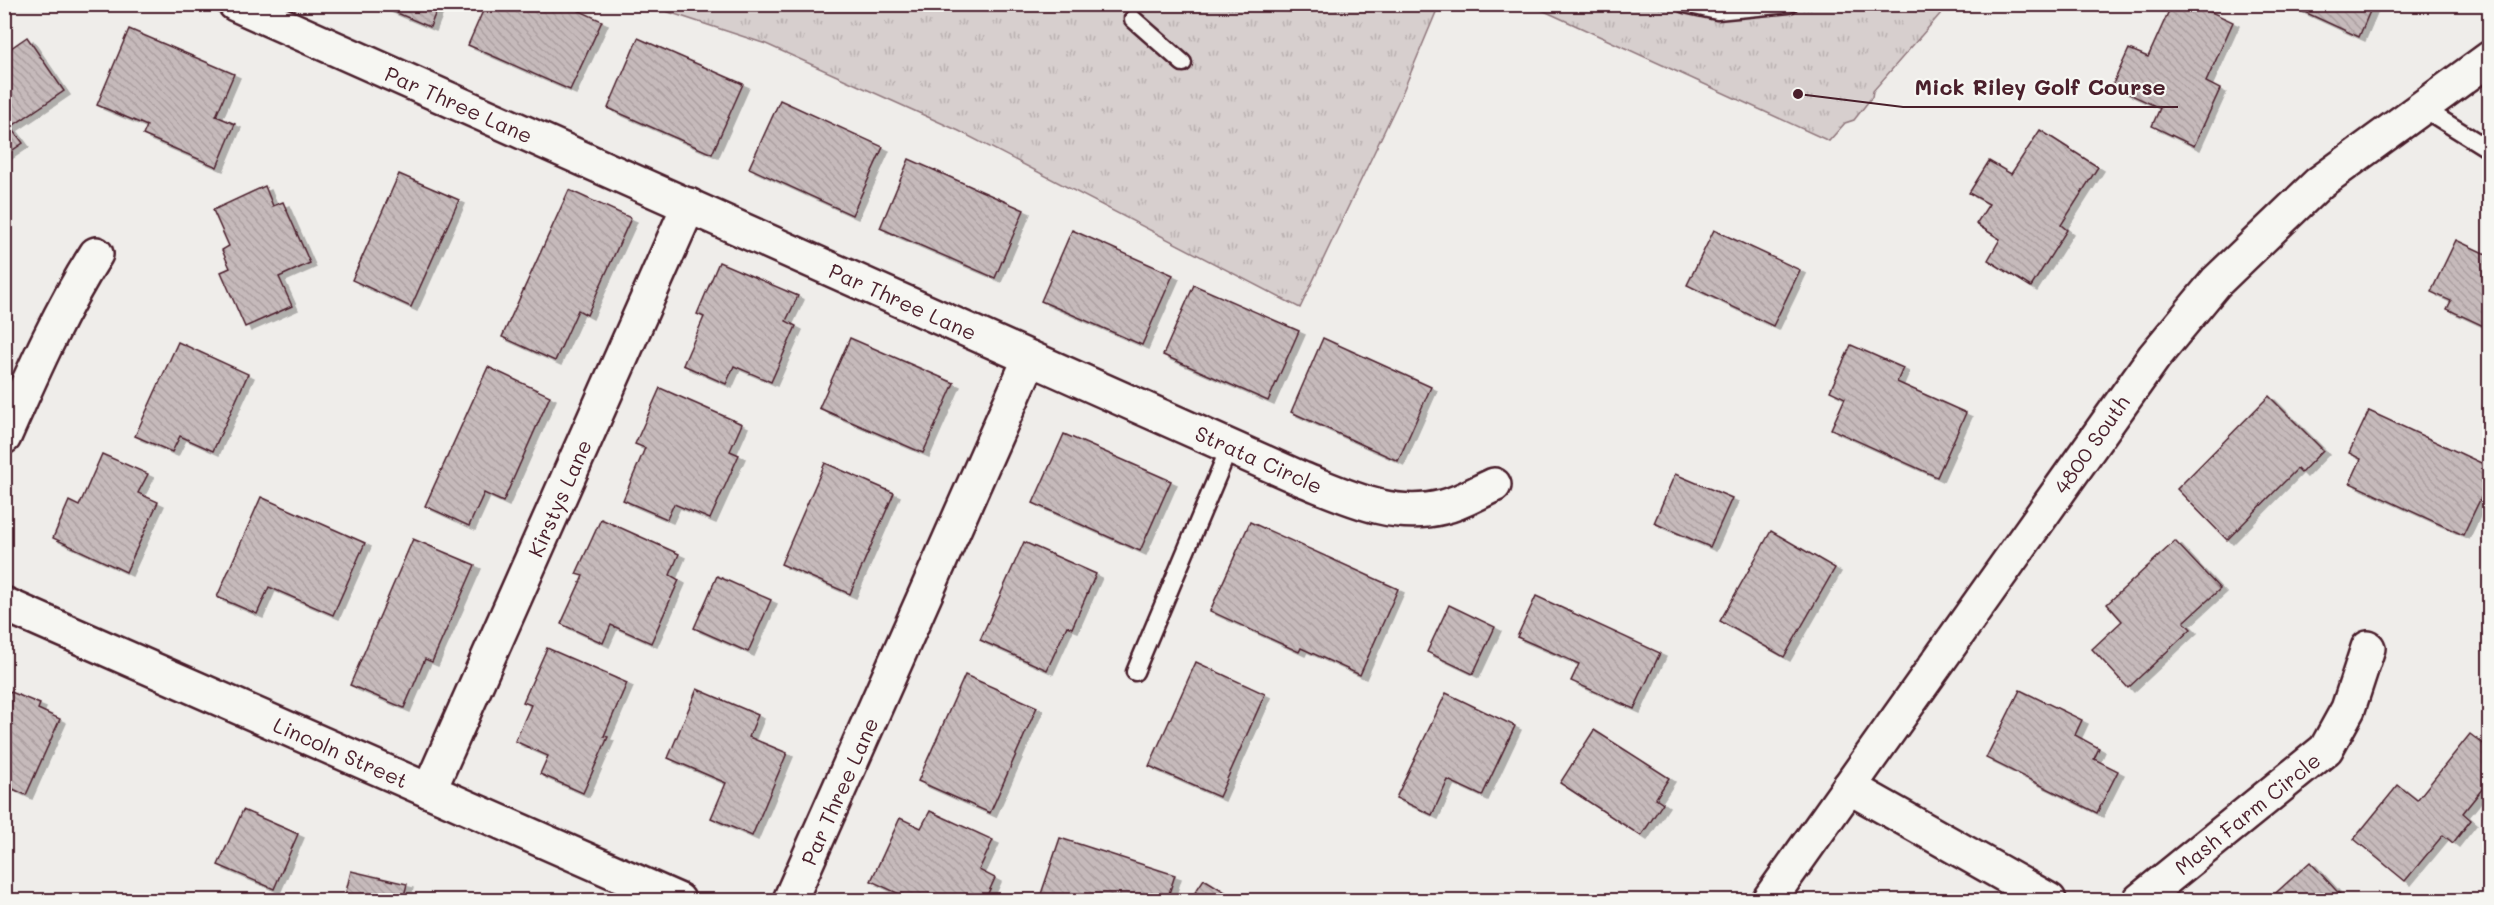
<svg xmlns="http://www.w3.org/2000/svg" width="2494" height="905" viewBox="0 0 2494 905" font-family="Mali,sans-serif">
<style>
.grass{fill:url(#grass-tufts);stroke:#90777c;stroke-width:1.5}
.building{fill:url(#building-back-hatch);stroke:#4a1f2b;stroke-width:1.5;filter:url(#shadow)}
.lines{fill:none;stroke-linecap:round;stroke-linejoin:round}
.lane-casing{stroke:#4a1f2b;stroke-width:21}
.street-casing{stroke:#4a1f2b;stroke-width:38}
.secondary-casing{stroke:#4a1f2b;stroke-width:38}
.lane{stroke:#f6f6f2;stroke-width:16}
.street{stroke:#f6f6f2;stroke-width:33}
.secondary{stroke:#f6f6f2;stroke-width:33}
.labels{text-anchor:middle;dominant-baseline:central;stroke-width:4.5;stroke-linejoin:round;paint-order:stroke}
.street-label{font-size:21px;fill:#4a1f2b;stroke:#f6f6f2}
.leader{fill:none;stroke:#4a1f2b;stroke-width:2}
.callout-dot{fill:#4a1f2b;stroke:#f6f6f2;stroke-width:2}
.callout-label{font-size:22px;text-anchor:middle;font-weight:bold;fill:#4a1f2b;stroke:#f6f6f2;stroke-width:4.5;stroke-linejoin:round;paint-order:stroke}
</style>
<defs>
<pattern id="grass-tufts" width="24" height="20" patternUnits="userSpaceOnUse" patternTransform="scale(1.5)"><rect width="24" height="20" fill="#d7cfce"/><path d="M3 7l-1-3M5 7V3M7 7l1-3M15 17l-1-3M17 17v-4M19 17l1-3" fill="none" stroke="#bab1b1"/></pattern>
<pattern id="building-back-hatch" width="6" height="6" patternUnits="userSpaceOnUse" patternTransform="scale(1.5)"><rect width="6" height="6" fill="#c6babb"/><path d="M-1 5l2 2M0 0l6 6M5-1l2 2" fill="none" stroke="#ac9fa1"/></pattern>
<filter id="shadow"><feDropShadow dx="6" dy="4" stdDeviation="0" flood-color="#0004"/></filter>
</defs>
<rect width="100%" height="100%" fill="#efedea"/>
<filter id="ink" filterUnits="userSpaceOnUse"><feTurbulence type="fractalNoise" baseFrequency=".0167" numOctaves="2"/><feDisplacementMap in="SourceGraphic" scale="12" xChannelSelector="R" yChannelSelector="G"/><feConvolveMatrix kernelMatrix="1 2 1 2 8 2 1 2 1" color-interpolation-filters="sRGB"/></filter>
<g filter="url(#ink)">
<!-- grass -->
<g class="grass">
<path d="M647 5H1439L1401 96 1300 308 959 131 766 44Z"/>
<path d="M1531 5H1948L1873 91 1872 97 1854 120 1845 123 1829 141Z"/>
</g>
<!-- building -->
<g class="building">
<path d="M376 4H439L430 27Z"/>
<path d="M486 4H565L602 21 570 90 468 45Z"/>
<path d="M2172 4H2194L2233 22 2206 82 2220 89 2194 146 2152 126 2160 108 2112 86 2129 49 2148 57Z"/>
<path d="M2287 4H2373L2359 37Z"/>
<path d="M129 29 234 74 216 116 235 124 217 167 143 135 147 126 97 105Z"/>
<path d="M27 37 64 91 11 127 23 143 4 156V53Z"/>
<path d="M638 38 743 84 712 154 608 108Z"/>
<path d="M780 100 883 147 852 215 749 168Z"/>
<path d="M2040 130 2098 167 2061 225 2067 230 2031 287 1988 260 2000 239 1976 224 1989 204 1969 193 1989 161 2011 174Z"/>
<path d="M909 159 1024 210 995 278 880 228Z"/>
<path d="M399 174 459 200 411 307 352 280Z"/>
<path d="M265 186 273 206 283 202 310 263 279 277 292 306 245 327 221 272 230 268 222 250 229 246 213 210Z"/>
<path d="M569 190 631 218 587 315 578 310 555 361 502 337Z"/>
<path d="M1072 230 1173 275 1142 345 1041 301Z"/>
<path d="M1714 230 1800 270 1773 326 1687 285Z"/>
<path d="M2456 240 2490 256V329L2447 309 2451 301 2431 292Z"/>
<path d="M719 262 798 296 786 321 796 326 771 382 734 366 726 384 683 365 704 317 697 314Z"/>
<path d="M1194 285 1299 331 1268 401 1163 355Z"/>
<path d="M850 338 954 383 923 453 819 408Z"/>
<path d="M1323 338 1431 387 1398 461 1291 412Z"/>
<path d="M178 342 248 374 213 451 180 436 172 452 135 436Z"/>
<path d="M1851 345 1903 368 1897 382 1966 413 1937 477 1831 429 1845 398 1830 391Z"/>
<path d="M488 367 550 396 503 502 484 493 469 526 425 506Z"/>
<path d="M660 388 742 424 730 451 739 455 710 519 674 504 667 519 623 500 645 448 635 444Z"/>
<path d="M2269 396 2323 450 2301 473 2297 469 2227 540 2177 489Z"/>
<path d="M2369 411 2490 467V479L2463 535 2350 483 2361 459 2349 453Z"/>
<path d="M1064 434 1171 481 1140 551 1033 503Z"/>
<path d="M102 454 148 474 138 493 158 502 126 572 53 538 69 501 79 506Z"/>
<path d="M825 463 894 493 850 594 781 564Z"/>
<path d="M1675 474 1732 498 1710 547 1654 523Z"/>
<path d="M261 497 365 543 333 615 269 587 257 614 217 597Z"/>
<path d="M601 519 679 554 670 575 679 580 651 643 611 625 603 643 561 624 583 576 576 574Z"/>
<path d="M1250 522 1398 589 1360 675 1301 648 1299 652 1210 611Z"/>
<path d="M1771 531 1835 568 1784 657 1720 621Z"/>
<path d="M413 539 475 565 432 662 425 659 404 708 350 685Z"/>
<path d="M2175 541 2220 589 2184 622 2191 629 2128 688 2092 649 2122 621 2107 604Z"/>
<path d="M1024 542 1096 574 1072 628 1067 626 1047 670 980 640Z"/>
<path d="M717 576 771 600 748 652 694 628Z"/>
<path d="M1536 596 1660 653 1634 709 1571 681 1579 664 1517 637Z"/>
<path d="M1449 605 1495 627 1473 674 1427 652Z"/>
<path d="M547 648 627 683 604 736 608 737 583 793 540 774 548 756 515 741 531 705 523 702Z"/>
<path d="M1196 662 1265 694 1219 797 1149 766Z"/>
<path d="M965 675 1037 707 990 813 918 781Z"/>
<path d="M4 689 40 704 38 709 60 719 26 795 4 785Z"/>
<path d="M697 689 758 715 749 737 787 753 752 836 711 818 726 783 668 758Z"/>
<path d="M2020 690 2082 720 2075 735 2099 748 2094 759 2118 771 2097 813 1986 758Z"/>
<path d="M1446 693 1515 726 1482 796 1448 780 1432 815 1396 798Z"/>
<path d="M1594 730 1669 778 1656 798 1663 803 1641 836 1560 783Z"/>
<path d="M2470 734 2490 749V785L2487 783 2463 813 2471 820 2453 843 2443 835 2405 881 2354 839 2398 785 2417 800Z"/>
<path d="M243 810 298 834 274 889 218 865Z"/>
<path d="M930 811 993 840 979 870 995 878 985 900H904L906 897 871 881 900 818 921 828Z"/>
<path d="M1060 838 1175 875 1167 900H1039Z"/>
<path d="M2310 862 2345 900H2268Z"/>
<path d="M351 871 407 884 403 900H344Z"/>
<path d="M1204 879 1238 900H1190Z"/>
</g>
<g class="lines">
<!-- lane casing -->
<g class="lane-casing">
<g id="lane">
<path d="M1685 4 1717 11 1789 4"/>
<path d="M1133 19 1183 63"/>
<path d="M2421 107 2490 150"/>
<path d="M1135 672 1230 446"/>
</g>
</g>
<!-- street casing -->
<g class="street-casing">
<g id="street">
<path d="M235 4 1302 479C1348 497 1393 520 1443 507 1461 503 1478 492 1494 485"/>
<path d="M4 437C32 374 59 312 96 254"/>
<path d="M4 604 678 900"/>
<path d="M1849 787 2049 900"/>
<path d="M429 791 689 205"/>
<path d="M790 900 1030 358"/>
<path d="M2140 900 2326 749 2348 709 2368 648"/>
</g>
</g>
<!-- secondary casing -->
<g class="secondary-casing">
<path id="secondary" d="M1769 900 2154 357 2216 282 2319 183 2490 58"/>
</g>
<!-- lane -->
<use href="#lane" class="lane"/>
<!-- street -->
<use href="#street" class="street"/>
<!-- secondary -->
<use href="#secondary" class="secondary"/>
</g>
</g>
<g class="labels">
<!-- street labels -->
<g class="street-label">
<text transform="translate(459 104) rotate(24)">Par Three Lane</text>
<text transform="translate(903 301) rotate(24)">Par Three Lane</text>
<text transform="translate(2091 444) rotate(-55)">4800 South</text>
<text transform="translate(1259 459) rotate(24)">Strata Circle</text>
<text transform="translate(559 498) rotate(-66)">Kirstys Lane</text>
<text transform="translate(341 752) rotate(24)">Lincoln Street</text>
<text transform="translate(839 791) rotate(-66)">Par Three Lane</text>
<text transform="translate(2247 813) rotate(-39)">Mash Farm Circle</text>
</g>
</g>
<!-- callouts -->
<path class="leader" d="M1798 94L1903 107H2178"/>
<circle class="callout-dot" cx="1798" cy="94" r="6"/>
<g class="callout-label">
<text x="2040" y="95">Mick Riley Golf Course</text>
</g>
<!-- margin -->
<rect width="2494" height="905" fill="none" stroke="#f6f6f2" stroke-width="24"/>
<rect x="12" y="12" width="2470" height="881" fill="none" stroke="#4a1f2b" stroke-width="2" filter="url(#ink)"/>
</svg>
